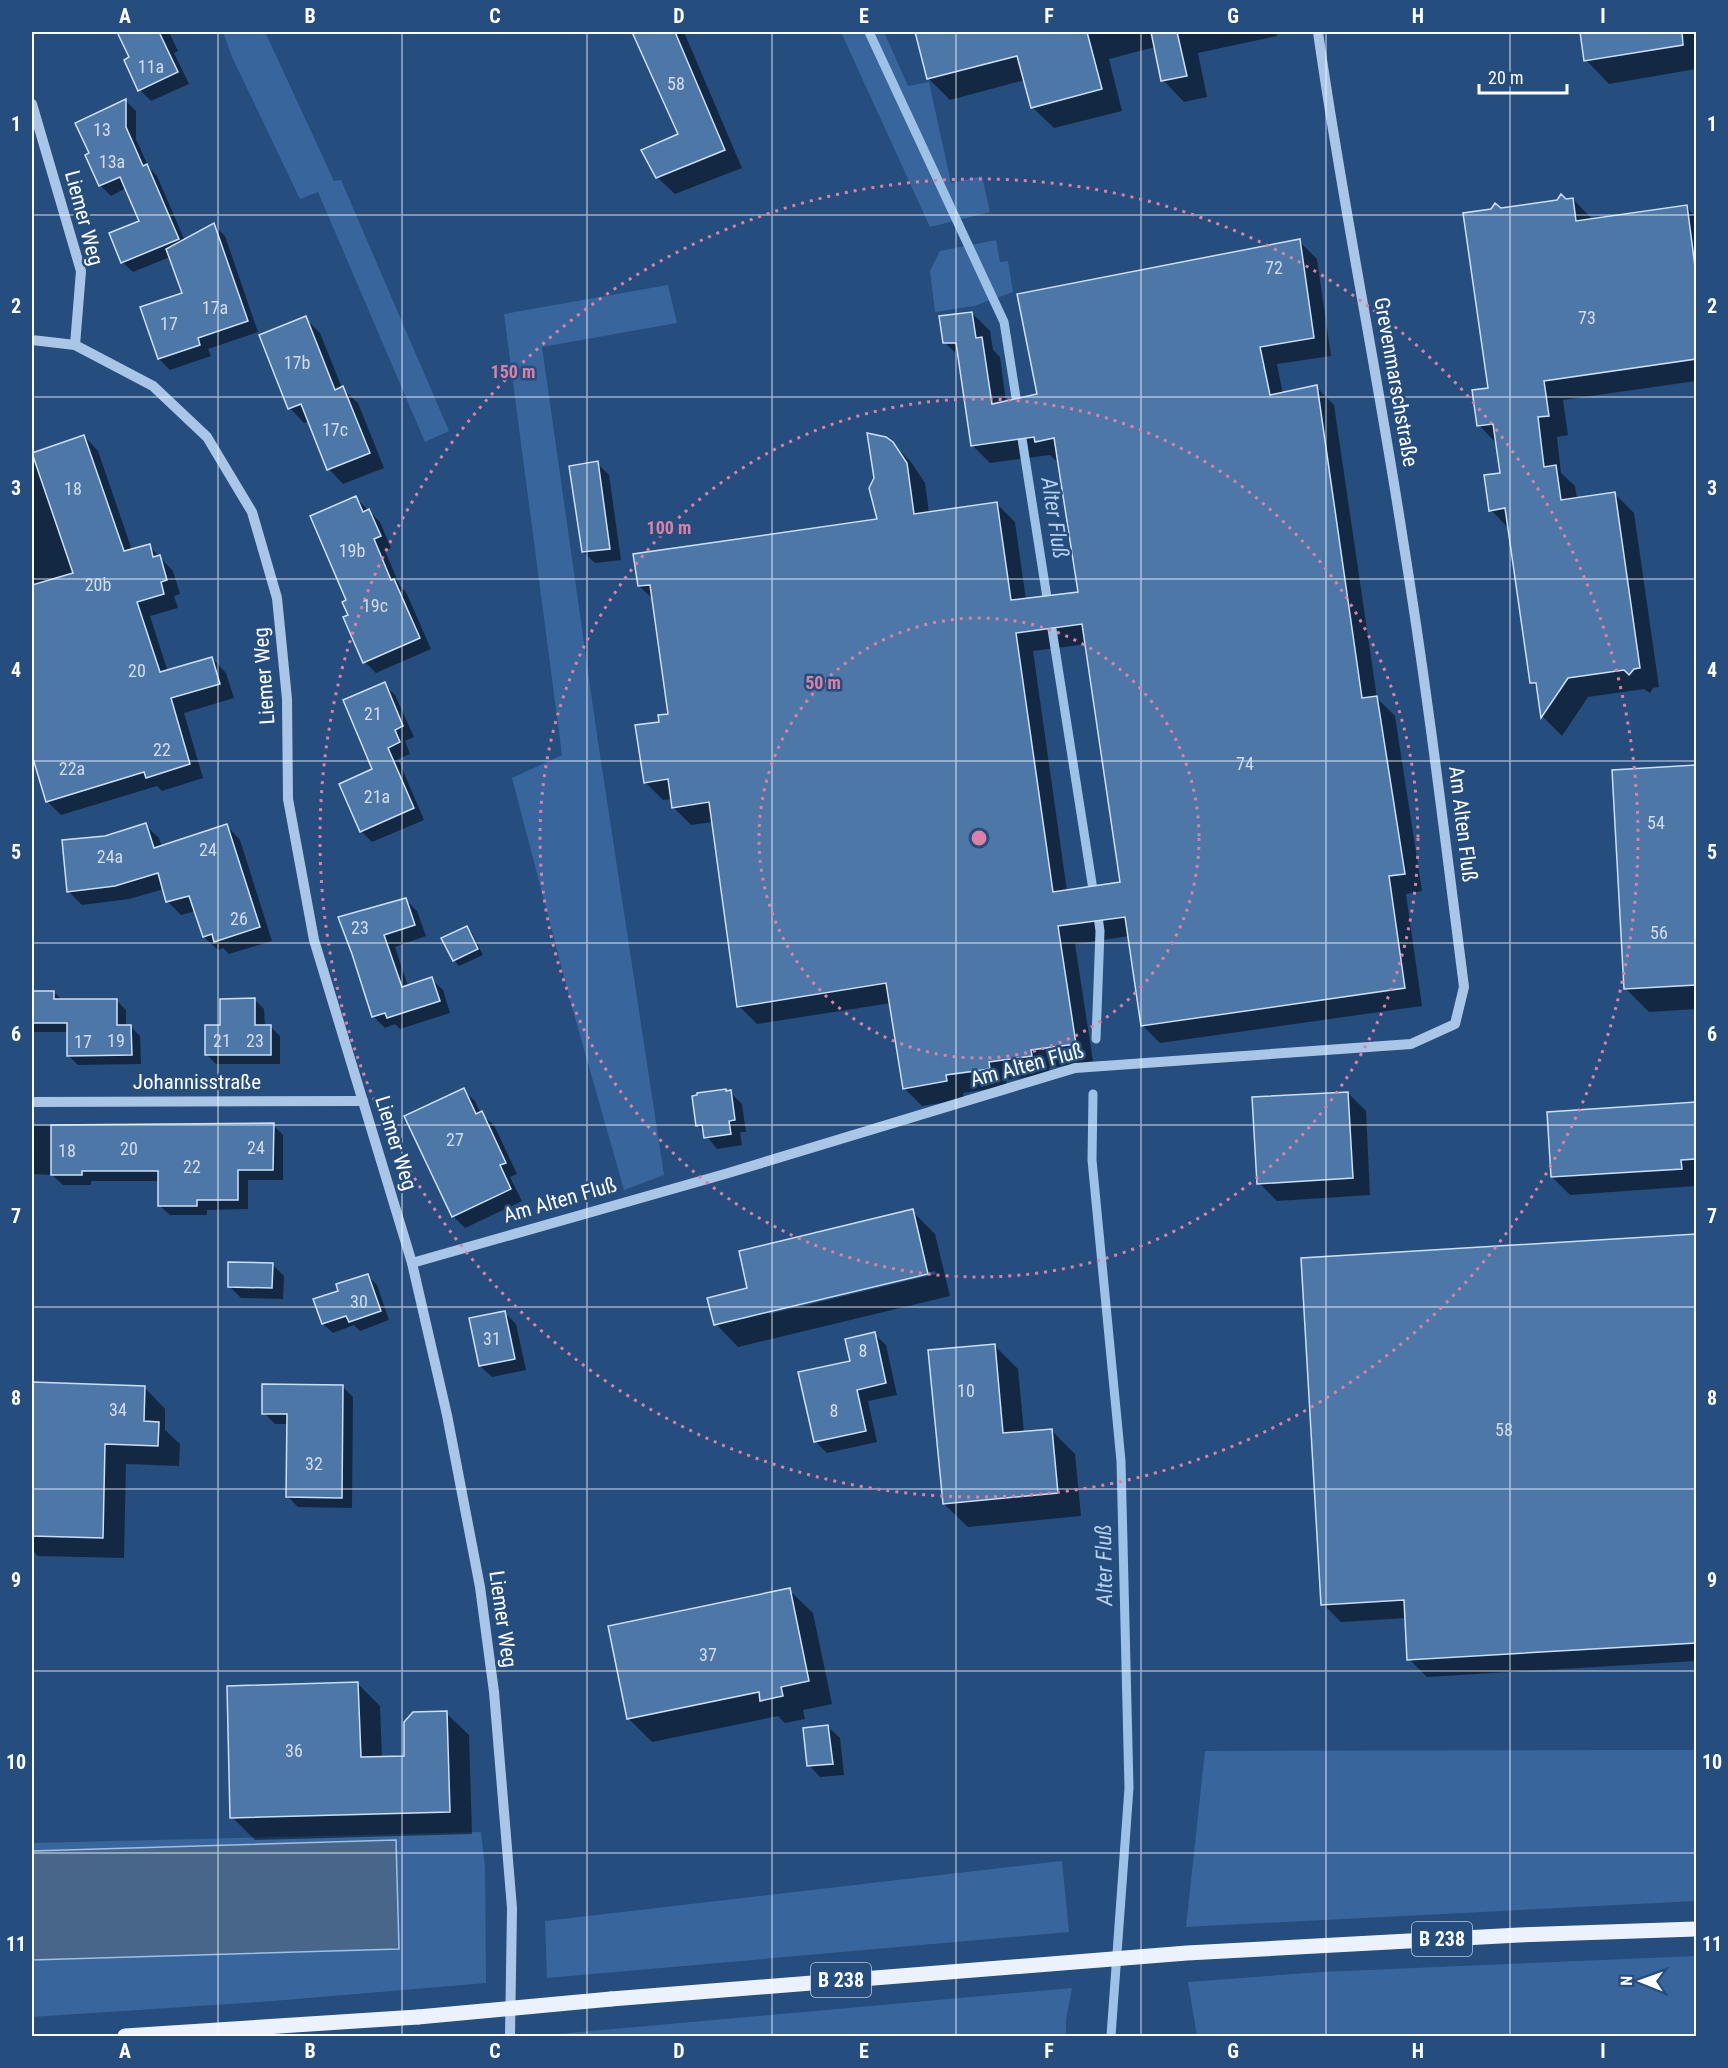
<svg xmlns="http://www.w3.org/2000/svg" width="1728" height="2068" viewBox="0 0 1728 2068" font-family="'Roboto Condensed',sans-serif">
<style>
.green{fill:#38669c}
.water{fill:#486689;stroke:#9ec1e6;stroke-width:1.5}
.shadow{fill:#0007;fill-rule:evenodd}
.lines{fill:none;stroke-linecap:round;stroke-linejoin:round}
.stream{stroke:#9ec1e6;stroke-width:9}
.building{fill:#4d77a7;stroke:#cddff5;stroke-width:1.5;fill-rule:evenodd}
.minor{stroke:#aac6e6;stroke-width:10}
.major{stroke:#ebf2fd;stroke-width:15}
.major-bridge{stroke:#ebf2fd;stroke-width:15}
.grid{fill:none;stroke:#fff;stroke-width:1.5;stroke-opacity:0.55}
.ring{fill:none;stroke:#dd80a5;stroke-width:3;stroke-dasharray:3 6}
.labels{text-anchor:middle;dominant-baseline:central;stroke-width:5;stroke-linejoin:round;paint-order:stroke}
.number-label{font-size:18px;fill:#d2dde9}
.shield{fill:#254d7e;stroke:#becad8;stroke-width:1.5}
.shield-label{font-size:20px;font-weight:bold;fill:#fff}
.street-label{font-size:21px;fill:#fff;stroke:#254d7e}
.water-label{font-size:22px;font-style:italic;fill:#b5d0ed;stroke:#254d7e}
.centre{fill:#dd80a5;stroke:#254d7e;stroke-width:3}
.ring-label{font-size:18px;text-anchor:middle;font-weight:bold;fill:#dd80a5;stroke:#254d7e;stroke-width:5;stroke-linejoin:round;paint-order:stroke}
.neatline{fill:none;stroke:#fff;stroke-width:2}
.grid-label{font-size:20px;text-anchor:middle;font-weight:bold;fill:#fff}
</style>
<rect width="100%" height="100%" fill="#254d7e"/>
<!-- green -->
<g class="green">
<path d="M223 32H265L334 181 341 180 449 431 425 442 318 192 300 199 232 57Z"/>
<path d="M841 32H884L908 86 929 82 951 183 982 176 990 212 930 227Z"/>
<path d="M996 240 1000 262 1008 261 1013 292 974 306 935 312 930 271 940 251Z"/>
<path d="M668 285 677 323 542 347 597 735 664 1175 624 1190 572 1007 512 778 562 755 504 314Z"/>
<path d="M1696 1750V1901L1186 1927 1205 1751Z"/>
<path d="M481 1832 485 1867 486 1983 273 2001 32 2017V1843Z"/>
<path d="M1062 1861 1069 1932 547 1978 545 1921Z"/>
<path d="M1696 1956V2036H1197L1188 1982 1321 1972Z"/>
<path d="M1072 1988 1066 2020V2036H546V2035Z"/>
</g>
<!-- water -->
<path class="water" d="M396 1840 399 1949 32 1960V1851Z"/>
<!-- shadow -->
<g class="shadow">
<path d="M118 32H169L178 51 174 53 189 84 151 101 140 90 131 58Z"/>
<path d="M633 32H684L742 168 675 194 657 177 680 135Z"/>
<path d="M916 32H1276L1277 36 1198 53 1207 97 1184 102 1163 80 1155 47 1109 59 1122 111 1054 128 1032 107 1025 80 950 100 928 78Z"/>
<path d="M1581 32H1696V69L1609 84 1586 60Z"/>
<path d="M126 101 136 111V139L148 166 157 176 185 241 214 225 225 236 258 332 208 349 211 356 170 370 159 359 184 294 170 257 133 272 122 262 141 222 126 188 111 196 100 185 91 154 77 123Z"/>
<path d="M1573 199 1593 220 1686 206 1696 217V381L1563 400 1568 435 1557 437 1561 473 1575 486 1577 499 1615 494 1634 513 1659 687 1653 688 1650 693 1644 689 1588 697 1562 736 1543 717 1539 690 1532 683 1509 529 1491 510 1502 474 1497 444 1479 425 1490 390 1501 210Z"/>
<path d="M1299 241 1317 259 1331 356 1277 364 1283 394 1316 387 1334 405 1377 698 1395 716 1422 891 1406 894 1422 1006 1160 1043 1142 1025 1129 936 1075 944 1093 1061 1049 1068V1074L1006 1080 1007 1086 963 1093 964 1099 922 1106 904 1088 891 1003 757 1024 739 1006 713 822 691 825 673 807 672 799 663 800 645 782 661 723 670 715 654 600 639 586 878 520 892 443 911 462 925 483 929 513 997 504 1015 522 1026 600 1079 593 1058 459 1055 460 1050 455 990 463 972 445 960 357 944 342 972 313 990 331 993 350 1000 357 1006 402 1039 396ZM1087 644 1121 883 1067 891 1033 651Z"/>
<path d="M305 318 320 333 342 388 358 403 384 468 343 484 329 469 309 421 304 423 290 408Z"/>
<path d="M84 436 98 451 132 550 149 546 173 571 180 594 174 596 178 608 150 616 168 672 212 658 226 673 234 698 184 713 203 778 162 791 157 786 61 815 47 801 32 750V656L41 653 32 622V455Z"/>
<path d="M597 463 609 475 621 560 595 563 583 552Z"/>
<path d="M356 498 380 522 391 548 385 551 400 586 406 592 431 649 376 673 365 662 350 616 348 601Z"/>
<path d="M384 684 395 695 414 737 405 741 410 754 398 759 424 820 372 842 361 831 374 770Z"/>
<path d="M1696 767V1009L1649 1012 1625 988 1613 771Z"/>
<path d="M145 825 159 838 162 847 227 826 240 840 272 941 229 954 223 948 218 950 204 937 196 911 181 915 168 902 164 889 129 899 82 905 68 891 105 837Z"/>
<path d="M405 899 417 911 426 936 395 947 408 986 431 979 443 990 450 1013 400 1029 395 1024 385 1028 373 1016 354 954Z"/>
<path d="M467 928 472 933 483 955 459 966 454 960Z"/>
<path d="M32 992H54L62 1000H116L126 1010V1027H131L140 1036 141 1064 78 1065 68 1055V1032H32Z"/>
<path d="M255 1000 264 1009 265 1026H270L280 1036V1064H216L207 1055 222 1027Z"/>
<path d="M463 1090 475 1101 481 1114 494 1125 517 1174 510 1177 522 1201 465 1228 453 1216Z"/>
<path d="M730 1092 742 1104 746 1132H740L742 1145 717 1149 698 1125 727 1093Z"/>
<path d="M1348 1093 1366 1111 1370 1195 1277 1201 1259 1183Z"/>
<path d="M1696 1104V1186L1570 1195 1552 1177 1548 1113Z"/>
<path d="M273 1125 283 1135V1180H248V1209L207 1210V1215H170L159 1205 160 1181H91V1185H63L52 1175 32 1174V1126L175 1127Z"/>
<path d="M912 1211 935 1234 950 1296 738 1347 716 1324ZM935 1271 936 1274 769 1314V1310Z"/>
<path d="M1696 1236V1661L1427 1677 1409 1659 1407 1618 1341 1622 1323 1604 1303 1259Z"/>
<path d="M272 1264 284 1276 283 1299 241 1298 229 1286Z"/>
<path d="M367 1275 377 1285 389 1320 360 1331 354 1325 333 1333 323 1324 340 1292Z"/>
<path d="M505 1313 516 1324 526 1370 492 1377 480 1366Z"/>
<path d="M874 1334 886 1345 897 1395 868 1401 877 1442 827 1453 816 1442 852 1362Z"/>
<path d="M994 1345 1018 1369 1024 1433 1051 1430 1075 1454 1081 1516 968 1527 944 1504Z"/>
<path d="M32 1384 144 1387 165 1409V1430L180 1444 179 1466 126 1464 124 1558 38 1556 32 1550Z"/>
<path d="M342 1386 353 1397 352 1508 298 1507 287 1496 289 1424H275L264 1413Z"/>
<path d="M789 1590 813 1613 832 1704 803 1710 805 1719 785 1723 778 1716 652 1742 629 1719Z"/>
<path d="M358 1684 380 1706 382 1758 406 1757 446 1713 469 1735 472 1834 255 1840 232 1817Z"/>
<path d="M828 1727 840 1738 844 1775 820 1777 809 1765Z"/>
</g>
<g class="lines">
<!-- stream -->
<g class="stream">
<path d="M869 32 1004 322 1018 410"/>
<path d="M1020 426 1094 896"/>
<path d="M1096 1039 1100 931 1097 909"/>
<path d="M1093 1094 1092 1160 1121 1461 1129 1788 1111 2036"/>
</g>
</g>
<!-- building -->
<g class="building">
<path d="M117 32H159L178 72 138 91 124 60 129 57Z"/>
<path d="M632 32H675L725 150 656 178 641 150 678 134Z"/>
<path d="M915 32H1087L1102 89 1031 108 1017 56 927 79Z"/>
<path d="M1151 32H1177L1187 76 1161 81Z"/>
<path d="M1580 32H1682L1683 45 1584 61Z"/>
<path d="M126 99V127L143 166 147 164 179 239 121 263 109 233 139 221 120 177 99 186 85 155 89 153 75 123Z"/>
<path d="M1561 194 1566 199 1573 198 1576 221 1687 205 1696 274V359L1544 381 1549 416 1538 417 1544 467 1556 465 1561 500 1615 492 1640 668 1634 669 1629 675 1624 670 1568 678 1541 718 1536 683H1530L1505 508 1489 511 1484 475 1500 473 1493 424 1477 426 1472 390 1488 388 1463 213 1491 209 1495 203 1501 208 1557 200Z"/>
<path d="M214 223 248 321 198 338 200 345 158 359 140 307 182 293 166 249Z"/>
<path d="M1300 239 1314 338 1260 347 1270 395 1317 385 1362 698 1377 696 1405 874 1389 876 1405 988 1141 1026 1125 917 1058 926 1076 1044 1031 1050 1032 1056 989 1062 990 1069 946 1075 947 1081 903 1089 886 983 737 1007 709 802 672 808 668 779 644 783 635 725 659 722 658 715 668 714 650 585 638 586 633 554 877 519 869 488 874 478 867 433 886 437 893 442 907 463 914 514 997 502 1011 600 1078 592 1054 438 1035 442 1034 437 971 446 956 343H943L939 316 972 312 976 338 982 337 992 404 1037 394 1017 294ZM1082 624 1120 882 1053 892 1016 633Z"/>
<path d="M306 316 335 390 343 386 370 453 327 470 301 404 288 409 259 335Z"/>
<path d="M84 435 124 551 150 544 153 557 160 555 167 580 161 582 164 594 137 602 160 672 212 657 220 684 171 698 190 764 146 778 144 772 46 802 32 755V585L73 573 32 453Z"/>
<path d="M598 461 610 549 582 552 569 466Z"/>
<path d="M356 496 363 512 369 509 381 536 374 539 391 580 394 579 420 638 363 663 343 617 348 615 342 602 346 600 310 516Z"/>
<path d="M385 682 403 726 395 730 400 742 388 748 414 808 360 832 339 784 372 769 343 700Z"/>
<path d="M1696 765V985L1624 989 1612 770Z"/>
<path d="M146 823 154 848 227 824 260 927 214 942 212 934 203 937 189 896 166 902 158 873 115 886 67 892 62 840 105 836Z"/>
<path d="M406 898 415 925 384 935 402 987 432 977 440 1001 387 1018 385 1013 372 1017 352 954 338 917Z"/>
<path d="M467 926 478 949 453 961 441 938Z"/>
<path d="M32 991H54V999H117V1025H131L132 1055 67 1056V1023H32Z"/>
<path d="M255 998V1025H271V1055H205V1025H220V999Z"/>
<path d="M464 1088 476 1114 482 1111 506 1163 500 1165 511 1189 452 1217 404 1116Z"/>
<path d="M726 1089V1091L731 1090 735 1120 729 1121 731 1134 704 1138 702 1125 696 1126 692 1096 697 1095V1093Z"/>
<path d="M1348 1092 1353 1178 1257 1184 1252 1097Z"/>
<path d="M1696 1102V1159L1681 1160 1682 1169 1551 1177 1547 1112Z"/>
<path d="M274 1123 273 1170H238V1200H197V1206H158V1171H82V1175H51V1125Z"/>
<path d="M913 1209 928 1274 714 1325 707 1298 747 1288 739 1251Z"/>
<path d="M1696 1234V1643L1407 1660 1404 1600 1321 1605 1301 1258Z"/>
<path d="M228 1262 273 1263 272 1288 228 1287Z"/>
<path d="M368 1274 381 1311 349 1322 346 1316 322 1324 313 1299 338 1291 336 1284Z"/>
<path d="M505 1311 515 1359 479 1366 469 1318Z"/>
<path d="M875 1332 886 1383 857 1390 866 1431 814 1442 798 1372 850 1361 845 1339Z"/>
<path d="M995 1344 1003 1433 1052 1429 1058 1493 943 1504 928 1350Z"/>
<path d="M32 1382 145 1386 144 1421 159 1422 158 1446 105 1444 103 1538 32 1536Z"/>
<path d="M262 1384 343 1385 342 1498 286 1497 287 1414H262Z"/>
<path d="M790 1588 809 1681 781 1687 783 1696 760 1701 759 1692 627 1719 608 1626Z"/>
<path d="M358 1682 361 1757 404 1756V1722L413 1712 447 1711 450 1812 230 1818 227 1686Z"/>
<path d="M828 1725 833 1764 807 1766 803 1728Z"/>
</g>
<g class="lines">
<!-- minor -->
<g class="minor">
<path d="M32 104 81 271 75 345"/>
<path d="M32 340 75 345 153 386 207 437 252 512 277 598 287 699 288 799 314 940 412 1263 447 1415 480 1587 494 1692 512 1908 510 2036"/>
<path d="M32 1102 363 1101"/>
<path d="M412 1263 725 1174 1075 1068 1411 1044 1455 1024 1464 987C1445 838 1427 688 1403 540 1377 370 1342 202 1318 32"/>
</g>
<!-- major -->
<g class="major">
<path d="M611 1999 1187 1953 1519 1935 1696 1929"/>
<path d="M125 2036 418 2017"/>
</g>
<!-- major-bridge -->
<path class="major-bridge" d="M418 2017 611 1999"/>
</g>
<!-- grid -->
<path class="grid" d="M218 32V2036M402 32V2036M587 32V2036M772 32V2036M956 32V2036M1141 32V2036M1326 32V2036M1510 32V2036M32 215H1696M32 397H1696M32 579H1696M32 761H1696M32 943H1696M32 1125H1696M32 1307H1696M32 1489H1696M32 1671H1696M32 1853H1696"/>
<!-- distance rings -->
<g class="ring">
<circle cx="979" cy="838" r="220"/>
<circle cx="979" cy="838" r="439"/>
<circle cx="979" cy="838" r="659"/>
</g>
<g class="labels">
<!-- number labels -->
<g class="number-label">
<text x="151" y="66">11a</text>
<text x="676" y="83">58</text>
<text x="102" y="129">13</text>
<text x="112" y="161">13a</text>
<text x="1274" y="267">72</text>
<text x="215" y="307">17a</text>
<text x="1587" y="317">73</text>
<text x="169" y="323">17</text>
<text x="297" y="362">17b</text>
<text x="335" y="429">17c</text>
<text x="73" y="488">18</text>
<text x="352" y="550">19b</text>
<text x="98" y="584">20b</text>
<text x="375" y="605">19c</text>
<text x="137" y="670">20</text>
<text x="373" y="713">21</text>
<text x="162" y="749">22</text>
<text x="1245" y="763">74</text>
<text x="72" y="768">22a</text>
<text x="377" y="796">21a</text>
<text x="1656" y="822">54</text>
<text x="208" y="849">24</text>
<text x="110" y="856">24a</text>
<text x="239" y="918">26</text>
<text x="360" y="927">23</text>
<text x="1659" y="932">56</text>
<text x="116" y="1040">19</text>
<text x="222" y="1040">21</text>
<text x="255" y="1040">23</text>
<text x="83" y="1041">17</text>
<text x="455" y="1139">27</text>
<text x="256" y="1147">24</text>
<text x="129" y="1148">20</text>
<text x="67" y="1150">18</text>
<text x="192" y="1166">22</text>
<text x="359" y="1301">30</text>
<text x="492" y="1338">31</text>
<text x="863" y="1350">8</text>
<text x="966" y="1390">10</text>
<text x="118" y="1409">34</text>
<text x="834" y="1410">8</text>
<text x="1504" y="1429">58</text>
<text x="314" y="1463">32</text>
<text x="708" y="1654">37</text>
<text x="294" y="1750">36</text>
</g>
<!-- shield labels -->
<g class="shield">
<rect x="1412" y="1922" width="60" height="34" rx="4.5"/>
<rect x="811" y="1963" width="60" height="34" rx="4.5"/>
</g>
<g class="shield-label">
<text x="1442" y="1939">B 238</text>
<text x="841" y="1980">B 238</text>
</g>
<!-- street labels -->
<g class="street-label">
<text transform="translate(84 218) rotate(75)">Liemer Weg</text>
<text transform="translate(1396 382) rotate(80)">Grevenmarschstraße</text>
<text transform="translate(264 676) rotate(-94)">Liemer Weg</text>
<text transform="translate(1463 824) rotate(83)">Am Alten Fluß</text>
<text transform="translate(1027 1065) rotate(-15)">Am Alten Fluß</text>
<text x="197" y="1082">Johannisstraße</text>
<text transform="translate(396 1143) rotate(73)">Liemer Weg</text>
<text transform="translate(560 1200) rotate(-16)">Am Alten Fluß</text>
<text transform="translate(503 1619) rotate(82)">Liemer Weg</text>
</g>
<!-- water labels -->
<g class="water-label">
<text transform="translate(1055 518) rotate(81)">Alter Fluß</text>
<text transform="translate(1104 1565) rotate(-91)">Alter Fluß</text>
</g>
</g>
<circle cx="979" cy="838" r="9" class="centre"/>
<g class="ring-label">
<text x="513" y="378">150 m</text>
<text x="669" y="534">100 m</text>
<text x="823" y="689">50 m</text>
</g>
<!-- border -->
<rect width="1728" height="2068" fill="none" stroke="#254d7e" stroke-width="66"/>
<!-- north arrow -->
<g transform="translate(1641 1981) rotate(271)" stroke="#254d7e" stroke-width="4.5" paint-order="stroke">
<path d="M0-4.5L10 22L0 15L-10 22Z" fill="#ffffff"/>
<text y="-9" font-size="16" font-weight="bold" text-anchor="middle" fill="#ffffff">N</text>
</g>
<!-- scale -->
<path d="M1479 84v9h88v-9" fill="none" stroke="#ffffff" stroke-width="3"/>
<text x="1488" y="84" font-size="18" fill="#ffffff" stroke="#254d7e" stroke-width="4.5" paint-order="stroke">20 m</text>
<rect x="33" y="33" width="1662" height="2002" class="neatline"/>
<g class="grid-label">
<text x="125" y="23">A</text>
<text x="310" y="23">B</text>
<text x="495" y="23">C</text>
<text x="679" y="23">D</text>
<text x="864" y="23">E</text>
<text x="1049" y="23">F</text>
<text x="1233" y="23">G</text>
<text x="1418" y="23">H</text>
<text x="1603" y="23">I</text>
<text x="16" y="131">1</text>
<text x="1712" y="131">1</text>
<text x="16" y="313">2</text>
<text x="1712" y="313">2</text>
<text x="16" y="495">3</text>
<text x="1712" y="495">3</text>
<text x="16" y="677">4</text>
<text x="1712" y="677">4</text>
<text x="16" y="859">5</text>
<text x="1712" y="859">5</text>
<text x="16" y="1041">6</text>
<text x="1712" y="1041">6</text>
<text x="16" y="1223">7</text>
<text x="1712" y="1223">7</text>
<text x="16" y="1405">8</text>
<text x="1712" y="1405">8</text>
<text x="16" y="1587">9</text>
<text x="1712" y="1587">9</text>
<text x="16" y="1769">10</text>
<text x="1712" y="1769">10</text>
<text x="16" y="1951">11</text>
<text x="1712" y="1951">11</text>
<text x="125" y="2058">A</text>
<text x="310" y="2058">B</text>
<text x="495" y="2058">C</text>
<text x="679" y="2058">D</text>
<text x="864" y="2058">E</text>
<text x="1049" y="2058">F</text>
<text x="1233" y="2058">G</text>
<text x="1418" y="2058">H</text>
<text x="1603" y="2058">I</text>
</g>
</svg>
